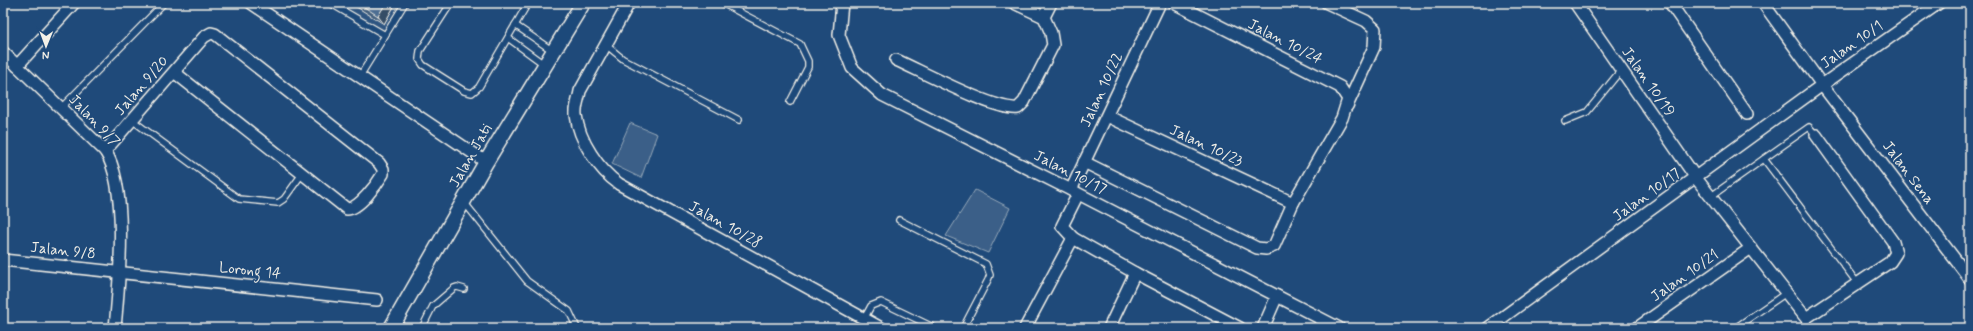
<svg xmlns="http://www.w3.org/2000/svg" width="1973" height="331" viewBox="0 0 1973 331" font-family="Mynerve,sans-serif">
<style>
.built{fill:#2d5581}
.green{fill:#3a5f88;stroke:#97a8b8}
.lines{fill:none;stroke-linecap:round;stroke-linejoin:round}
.service-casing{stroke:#f4f1e8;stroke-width:8}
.minor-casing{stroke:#f4f1e8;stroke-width:14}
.tertiary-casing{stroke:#f4f1e8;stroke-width:17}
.service{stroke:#1f4a7a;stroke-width:5.5}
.minor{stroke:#1f4a7a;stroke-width:11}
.tertiary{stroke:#1f4a7a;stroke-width:14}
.wall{fill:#425f7e;stroke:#f4f1e8}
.shaded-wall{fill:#364d66;stroke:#f4f1e8}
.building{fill:#4d6e92;stroke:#f4f1e8}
.labels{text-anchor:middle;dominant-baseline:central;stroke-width:3;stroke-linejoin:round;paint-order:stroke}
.street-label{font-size:15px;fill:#f4f1e8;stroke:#1f4a7a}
</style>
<rect width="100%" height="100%" fill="#1f4a7a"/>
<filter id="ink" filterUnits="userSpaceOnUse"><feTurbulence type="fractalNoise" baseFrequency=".025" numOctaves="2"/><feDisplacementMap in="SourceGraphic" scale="8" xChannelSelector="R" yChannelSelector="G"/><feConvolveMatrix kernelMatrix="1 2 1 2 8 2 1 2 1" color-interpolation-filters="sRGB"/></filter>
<g filter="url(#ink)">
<!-- built -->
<path class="built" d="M325 3H402L382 36Z"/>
<!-- green -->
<g class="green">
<path d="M630 123 657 134 641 178 612 164Z"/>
<path d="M975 190 1010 208 988 253 946 236Z"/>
</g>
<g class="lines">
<!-- service casing -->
<g class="service-casing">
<g id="service">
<path d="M330 3 385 35"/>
<path d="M451 3 420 51 419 59 423 65 464 91 472 93 479 87 528 3"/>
<path d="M722 3 800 44 808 61V67L790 102"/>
<path d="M515 25 553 51"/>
<path d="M508 38 545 65"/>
<path d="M606 45 623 59 739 120"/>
<path d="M360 76 405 3"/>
<path d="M61 108 164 3"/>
<path d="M132 120 239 199 278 203 284 199 302 174"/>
<path d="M1565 121 1587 112 1621 70"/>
<path d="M1764 159 1858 284"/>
<path d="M1710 197 1809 127 1816 135"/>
<path d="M464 202 527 281 569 311 577 328"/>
<path d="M899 220 986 264 990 275 988 280 963 328"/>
<path d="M1960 266 1970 261"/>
<path d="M864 319 871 306 881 302 935 328"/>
<path d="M422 328 433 306 454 288 457 287 464 289"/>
<path d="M1735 328 1786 293"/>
</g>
</g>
<!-- minor casing -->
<g class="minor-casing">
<g id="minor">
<path d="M251 3 486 162"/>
<path d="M629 3 580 91C579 98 575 107 576 115 579 141 599 170 619 184L881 328"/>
<path d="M842 3 839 35 852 68 882 95 1071 190 1339 328"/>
<path d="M1014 3 1044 17"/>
<path d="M1327 3 1366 21 1375 29 1374 47 1347 106"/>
<path d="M1575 3 1696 178 1806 318 1890 262 1896 253 1893 242 1816 135"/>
<path d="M1670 3 1747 114"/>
<path d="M1763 3 1822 85 1970 279"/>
<path d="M3 52 105 151C129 187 119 284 115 328"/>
<path d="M896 60C921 71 995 111 1018 108L1024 102 1053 45 1051 33 1044 17 1051 3"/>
<path d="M17 66 74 3"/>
<path d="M1107 116 1293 203"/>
<path d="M105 151 204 37 211 33 215 34 379 163 383 169V174C377 184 359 209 347 209L174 72"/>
<path d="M1084 162 1257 248 1266 249 1274 246 1293 203 1342 118 1348 99 1340 87 1174 3"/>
<path d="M1071 190 1160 3"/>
<path d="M1073 238 1135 273 1240 328"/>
<path d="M3 260 377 300"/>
<path d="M1025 328 1073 238 1062 226 1078 194"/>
<path d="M1109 328 1135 273"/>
<path d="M1263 328 1277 296"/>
<path d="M1488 328 1822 85 1939 3"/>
<path d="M1637 328 1751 248"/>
</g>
</g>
<!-- tertiary casing -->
<g class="tertiary-casing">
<path id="tertiary" d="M391 328 486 162 583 3"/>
</g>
<!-- service -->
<use href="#service" class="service"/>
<!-- minor -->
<use href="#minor" class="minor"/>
<!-- tertiary -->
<use href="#tertiary" class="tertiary"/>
</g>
<!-- wall -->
<path class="wall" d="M350 3H396L384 24Z"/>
<!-- shaded-wall -->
<path class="shaded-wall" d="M386 3H396L384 24 378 16Z"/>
<!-- building -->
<path class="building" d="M358 3H386L378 16Z"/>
</g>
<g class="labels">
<!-- street labels -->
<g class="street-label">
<text transform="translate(1285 42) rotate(27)">Jalan 10/24</text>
<text transform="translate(1852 45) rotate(-35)">Jalan 10/1</text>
<text transform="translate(1648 82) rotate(55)">Jalan 10/19</text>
<text transform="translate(142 86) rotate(-49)">Jalan 9/20</text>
<text transform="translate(1102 90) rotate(-65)">Jalan 10/22</text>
<text transform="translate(94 121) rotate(46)">Jalan 9/7</text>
<text transform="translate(1206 146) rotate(25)">Jalan 10/23</text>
<text transform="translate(471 156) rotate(-60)">Jalan Jati</text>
<text transform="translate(1070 173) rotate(27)">Jalan 10/17</text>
<text transform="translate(1908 173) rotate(53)">Jalan Sena</text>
<text transform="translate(1647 195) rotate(-36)">Jalan 10/17</text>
<text transform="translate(725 225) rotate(29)">Jalan 10/28</text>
<text transform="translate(63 251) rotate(6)">Jalan 9/8</text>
<text transform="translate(250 271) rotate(6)">Lorong 14</text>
<text transform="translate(1685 276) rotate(-35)">Jalan 10/21</text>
</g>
</g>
<!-- margin -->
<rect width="1973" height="331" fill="none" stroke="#1f4a7a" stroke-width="16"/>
<rect x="8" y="8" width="1957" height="315" fill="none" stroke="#f4f1e8" stroke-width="1.5" filter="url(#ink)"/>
<!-- north arrow -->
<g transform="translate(46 46) rotate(181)" stroke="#1f4a7a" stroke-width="3" paint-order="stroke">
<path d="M0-3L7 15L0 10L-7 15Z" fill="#f4f1e8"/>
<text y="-6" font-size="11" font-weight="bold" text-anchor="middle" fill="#f4f1e8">N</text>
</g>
</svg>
